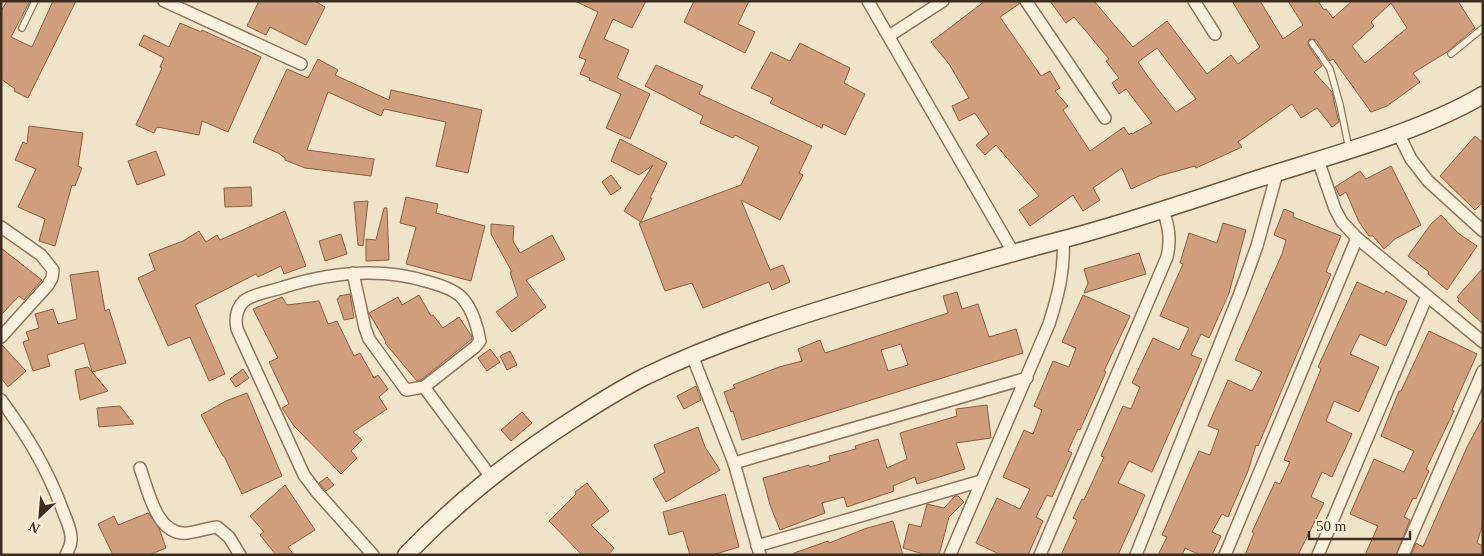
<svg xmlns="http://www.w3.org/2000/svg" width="1484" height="556" viewBox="0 0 1484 556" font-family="Georgia,serif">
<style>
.building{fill:#cf9f7d;stroke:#8d5f41;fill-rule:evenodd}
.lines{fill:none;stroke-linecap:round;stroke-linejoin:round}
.lane-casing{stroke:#8d765c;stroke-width:8}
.street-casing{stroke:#8d765c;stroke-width:14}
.secondary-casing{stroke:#6f573f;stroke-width:19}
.lane{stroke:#faf1dc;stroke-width:5.5}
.street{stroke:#faf1dc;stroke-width:11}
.secondary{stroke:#faf1dc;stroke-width:16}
</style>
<rect width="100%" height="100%" fill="#f0e4c8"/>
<!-- building -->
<g class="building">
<path d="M7 1H30L11 37 32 47 53 1H76L28 98 14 91 15 89 1 79V11Z"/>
<path d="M259 1H315L325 7 306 45 270 27 266 35 247 26Z"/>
<path d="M575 1H646L632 28 613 19 604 39 629 50 617 78 650 94 630 139 606 128 621 94 589 80 590 78 580 74 586 60 579 57 598 12Z"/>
<path d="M694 1H749L738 24 755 32 745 53 684 22Z"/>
<path d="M985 1H1019V4L1000 17 1041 76 1050 71 1060 88 1055 91 1068 106 1063 110 1090 151 1124 127 1129 135 1131 133 1132 134 1152 123 1126 89 1119 94 1112 83 1119 78 1106 61 1109 59 1074 17 1066 23 1050 1H1094L1133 47 1167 21 1207 74 1231 55 1238 64 1260 47 1232 1H1260L1283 39 1303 25 1288 1H1318L1324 10 1326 9 1333 18 1352 1H1458L1475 28 1447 52 1413 73 1420 82 1387 106 1371 112 1333 59 1330 61 1316 40 1310 39 1308 41V45L1322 66 1314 72 1332 92 1335 106 1339 122 1332 127 1317 108 1301 118 1292 104 1238 142 1242 147 1196 168 1195 166 1159 176 1131 189 1122 168 1093 188 1100 200 1083 211 1073 195 1030 226 1019 210 1039 196 996 145 985 155 976 145 989 134 975 113 959 121 952 106 969 98 949 64 931 42ZM1391 3 1407 28 1365 63 1352 46 1374 26 1371 22ZM1157 48 1196 99 1176 112 1149 78 1138 62Z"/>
<path d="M180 23 201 32 202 30 261 57 228 132 202 121 199 135 157 127 154 133 136 125 162 68 160 67 164 58 139 45 144 35 169 47Z"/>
<path d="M800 43 850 68 844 83 865 94 845 135 823 124 822 128 770 103 773 98 751 88 771 52 790 61Z"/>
<path d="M318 59 338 70 335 75 389 100 391 90 482 110 468 173 436 166 446 122 384 109 381 116 328 92 307 150 374 159 371 176 305 168 285 160V158L278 153 253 142 287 69 308 78Z"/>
<path d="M656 65 703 86 699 94 812 146 799 173 803 175 780 220 741 200 770 270 783 265 790 282 772 290 769 282 703 308 692 283 665 291 639 223 741 185 759 147 735 135 733 138 700 123 703 116 645 86Z"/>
<path d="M29 126 83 133 78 166 82 168 75 186 72 185 55 246 39 241 45 219 18 207 36 169 15 160 23 142 27 144Z"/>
<path d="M1475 136 1483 143V202L1475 210 1440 176Z"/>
<path d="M620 139 667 163 650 198H652L641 222 624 211 653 165 639 175 611 161Z"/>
<path d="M156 151 165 175 137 185 128 161Z"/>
<path d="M1391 166 1421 225 1395 239 1384 249 1373 236H1369L1359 222 1346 192 1340 196 1335 187 1360 171 1366 179Z"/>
<path d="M611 175 621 188 611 195 602 182Z"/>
<path d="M251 187 252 206 225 207 224 188Z"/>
<path d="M406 197 438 204 436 213 485 226 471 281 406 264 416 227 400 223Z"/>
<path d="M368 201 363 246 358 245 354 202Z"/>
<path d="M384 208H387L389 260 366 261V239L376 240Z"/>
<path d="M1284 209 1294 213 1293 217 1341 236 1326 272 1331 274 1258 446 1256 445 1248 471 1228 517 1222 514 1212 532 1221 536 1212 555H1200L1185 548 1182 555H1158L1167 537 1162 535 1199 451 1210 455 1219 430 1208 426 1228 380 1252 391 1262 372 1235 360 1282 254 1286 240 1274 235Z"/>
<path d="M285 211 306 266 284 274 281 266 258 277 256 274 195 305 225 374 209 381 190 337 168 346 138 278 155 270 149 254 183 241 199 231 206 242 217 235 220 240Z"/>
<path d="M1441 215 1458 233 1477 246 1447 290 1428 274 1429 272 1408 256 1431 224Z"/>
<path d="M1223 223 1246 230 1229 293 1209 338 1201 334 1191 355 1202 359 1152 472 1129 461 1118 483 1145 495 1118 555H1061L1077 520 1073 518 1082 499 1084 500 1104 457 1101 456 1123 406 1131 409 1140 387 1132 383 1153 338 1179 350 1189 328 1160 316 1183 264 1180 263 1189 233 1217 243Z"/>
<path d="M491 224 514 226 513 241 520 253 552 235 565 259 526 280 546 307 512 332 496 312 518 296 510 272H512L491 234Z"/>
<path d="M341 234 347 254 325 261 319 241Z"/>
<path d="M1 248 42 280 24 300 19 296 1 315Z"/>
<path d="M1139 253 1146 274 1084 293 1088 283 1084 269Z"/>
<path d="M1483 268V324L1458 301 1459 299 1457 297Z"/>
<path d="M98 271 105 311 109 309 126 363 92 372 84 343 47 355 50 366 33 371 23 342 29 340 26 332 39 328 35 314 53 309 58 324 77 319 70 275Z"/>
<path d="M1357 282 1384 294 1386 291 1407 301 1386 346 1360 334 1350 354 1379 367 1359 412 1334 401 1326 421 1352 434 1332 477 1322 472 1311 497 1324 503 1298 555H1245L1254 533 1252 532 1275 482 1280 484 1290 462 1284 460 1321 369 1318 367Z"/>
<path d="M957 292 962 309 978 304 989 337 1016 329 1023 353 742 440 733 411 731 412 724 392 735 388 733 385 779 367 802 361 798 349 820 340 825 353 948 313 943 296ZM901 344 908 365 888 371 881 350Z"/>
<path d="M350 294 354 318 344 320 337 299 339 298V296Z"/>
<path d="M419 295 431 316 433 315 443 328 459 317 471 335 472 339 421 380 417 381 385 343 386 342 369 313 398 297 402 305Z"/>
<path d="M1083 295 1130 316 1104 371 1106 372 1080 430 1078 429 1068 451 1072 453 1052 497 1047 495 1036 517 1043 521 1028 555H1001L976 543 997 498 1020 509 1030 489 1003 477 1024 430 1033 434 1042 410 1034 406 1053 361 1069 367 1076 348 1062 342Z"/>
<path d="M282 297 287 305 319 301 328 324 337 321 354 356 360 353 374 378 378 375 388 389 379 397 387 409 353 432 362 440 351 451 357 458 341 474 294 426 282 408 289 404 269 362 278 358 253 309Z"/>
<path d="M1429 331 1477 354 1452 410 1454 411 1426 469 1429 471 1416 499 1413 498 1404 517 1410 520 1396 555H1365L1378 526 1350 514 1374 459 1404 472 1414 451 1381 436 1399 391H1401Z"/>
<path d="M1 344 26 371 8 387 1 378Z"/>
<path d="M490 349 500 362 487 371 478 358Z"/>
<path d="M510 351 517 365 507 370 500 356Z"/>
<path d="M88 367 108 391 80 400 75 370Z"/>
<path d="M243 369 249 378 236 387 230 379Z"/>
<path d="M696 386 701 400 684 409 677 396Z"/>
<path d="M247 393 282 476 242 494 224 456H223L201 415 226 401Z"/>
<path d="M987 405 991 438 956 443 965 469 917 484 915 477 893 486 894 491 847 507 844 497 822 503 825 513 780 530 770 505 763 478 809 465 810 467 830 461 829 456 856 449 855 446 878 439 887 468 907 459 900 433 957 416 956 409Z"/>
<path d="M120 406 134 424 99 427 97 408Z"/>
<path d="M522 412 532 423 511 441 501 430Z"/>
<path d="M1483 417V523L1477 543 1483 546V555H1411L1416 543 1423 547 1467 447Z"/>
<path d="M698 427 705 447 720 470 666 502 653 479 665 472 654 445Z"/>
<path d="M327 477 334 485 326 491 319 483Z"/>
<path d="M587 483 609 511 591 525 614 548 608 555H582L549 521 576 494 575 492Z"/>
<path d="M285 485 315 530 288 547 294 555H276L260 535 264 532 250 516Z"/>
<path d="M725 494 739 547 712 555H690L683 531 669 535 663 512Z"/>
<path d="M955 496H958L964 502 949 517 939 555H926L903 548 909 524 921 527 927 504 944 508Z"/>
<path d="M148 513 159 528 166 548 149 555H113L98 524 114 516 118 525Z"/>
<path d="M893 521 903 555H794V553L828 541 829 543 867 528Z"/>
</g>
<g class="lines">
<!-- lane casing -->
<g class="lane-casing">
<g id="lane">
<path d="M22 28 35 1"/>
<path d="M1312 43 1330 69 1340 105 1349 149"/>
<path d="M1451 54 1483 28"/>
</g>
</g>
<!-- street casing -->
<g class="street-casing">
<g id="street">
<path d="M164 1 301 64"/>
<path d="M868 1 1013 252"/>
<path d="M1026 1 1105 118"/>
<path d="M1194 1 1215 34"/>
<path d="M889 36 943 1"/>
<path d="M1398 133 1411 159 1428 181 1483 231"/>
<path d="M1318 160 1335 209 1342 222 1357 238 1483 342"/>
<path d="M1 227 41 255 53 270 52 278 48 285 1 337"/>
<path d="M353 273 365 328 369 339 406 390 424 387 475 347 480 341C478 328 472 309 463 299 456 290 440 285 429 282 381 267 332 272 284 287 273 291 252 294 244 301 236 309 235 319 237 329L304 475 316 491 373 555"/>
<path d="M692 355 734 463 760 555"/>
<path d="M424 387 491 477"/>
<path d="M1 400C28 437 47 468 63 511 66 520 72 530 71 540 71 545 68 551 66 555"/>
<path d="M734 463 1027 378"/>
<path d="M140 468C148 489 156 536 187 533 197 532 207 528 217 527L229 537 240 555"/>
<path d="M757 546 981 481"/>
<path d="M950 555 1049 324C1058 296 1065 269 1063 240"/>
<path d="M1040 555 1167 257C1171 240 1169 227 1163 210"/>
<path d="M1136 555 1240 293 1257 246 1277 173"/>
<path d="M1225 555 1357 238"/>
<path d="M1318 555 1427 296"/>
<path d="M1403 555 1483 371"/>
</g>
</g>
<!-- secondary casing -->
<g class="secondary-casing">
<path id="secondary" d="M406 555C458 501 510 460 572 420 595 405 619 390 644 377 718 341 798 316 878 292 939 274 1000 256 1061 240 1126 223 1190 201 1254 180 1328 156 1416 134 1483 95"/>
</g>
<!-- lane -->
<use href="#lane" class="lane"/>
<!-- street -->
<use href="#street" class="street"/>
<!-- secondary -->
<use href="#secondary" class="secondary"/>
</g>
<!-- border -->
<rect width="1484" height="556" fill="none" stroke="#3d2e20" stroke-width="5"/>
<!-- north arrow -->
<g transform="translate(40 516) rotate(206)" stroke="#f7eed8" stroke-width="4" paint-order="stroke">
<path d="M0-4L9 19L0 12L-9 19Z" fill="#3d2e20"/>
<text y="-8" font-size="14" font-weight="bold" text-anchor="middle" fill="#3d2e20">N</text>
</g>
<!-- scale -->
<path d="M1309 531v8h101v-8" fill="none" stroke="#3d2e20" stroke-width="2.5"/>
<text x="1316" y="531" font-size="15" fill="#3d2e20" stroke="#f7eed8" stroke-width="4" paint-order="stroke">50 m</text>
</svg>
